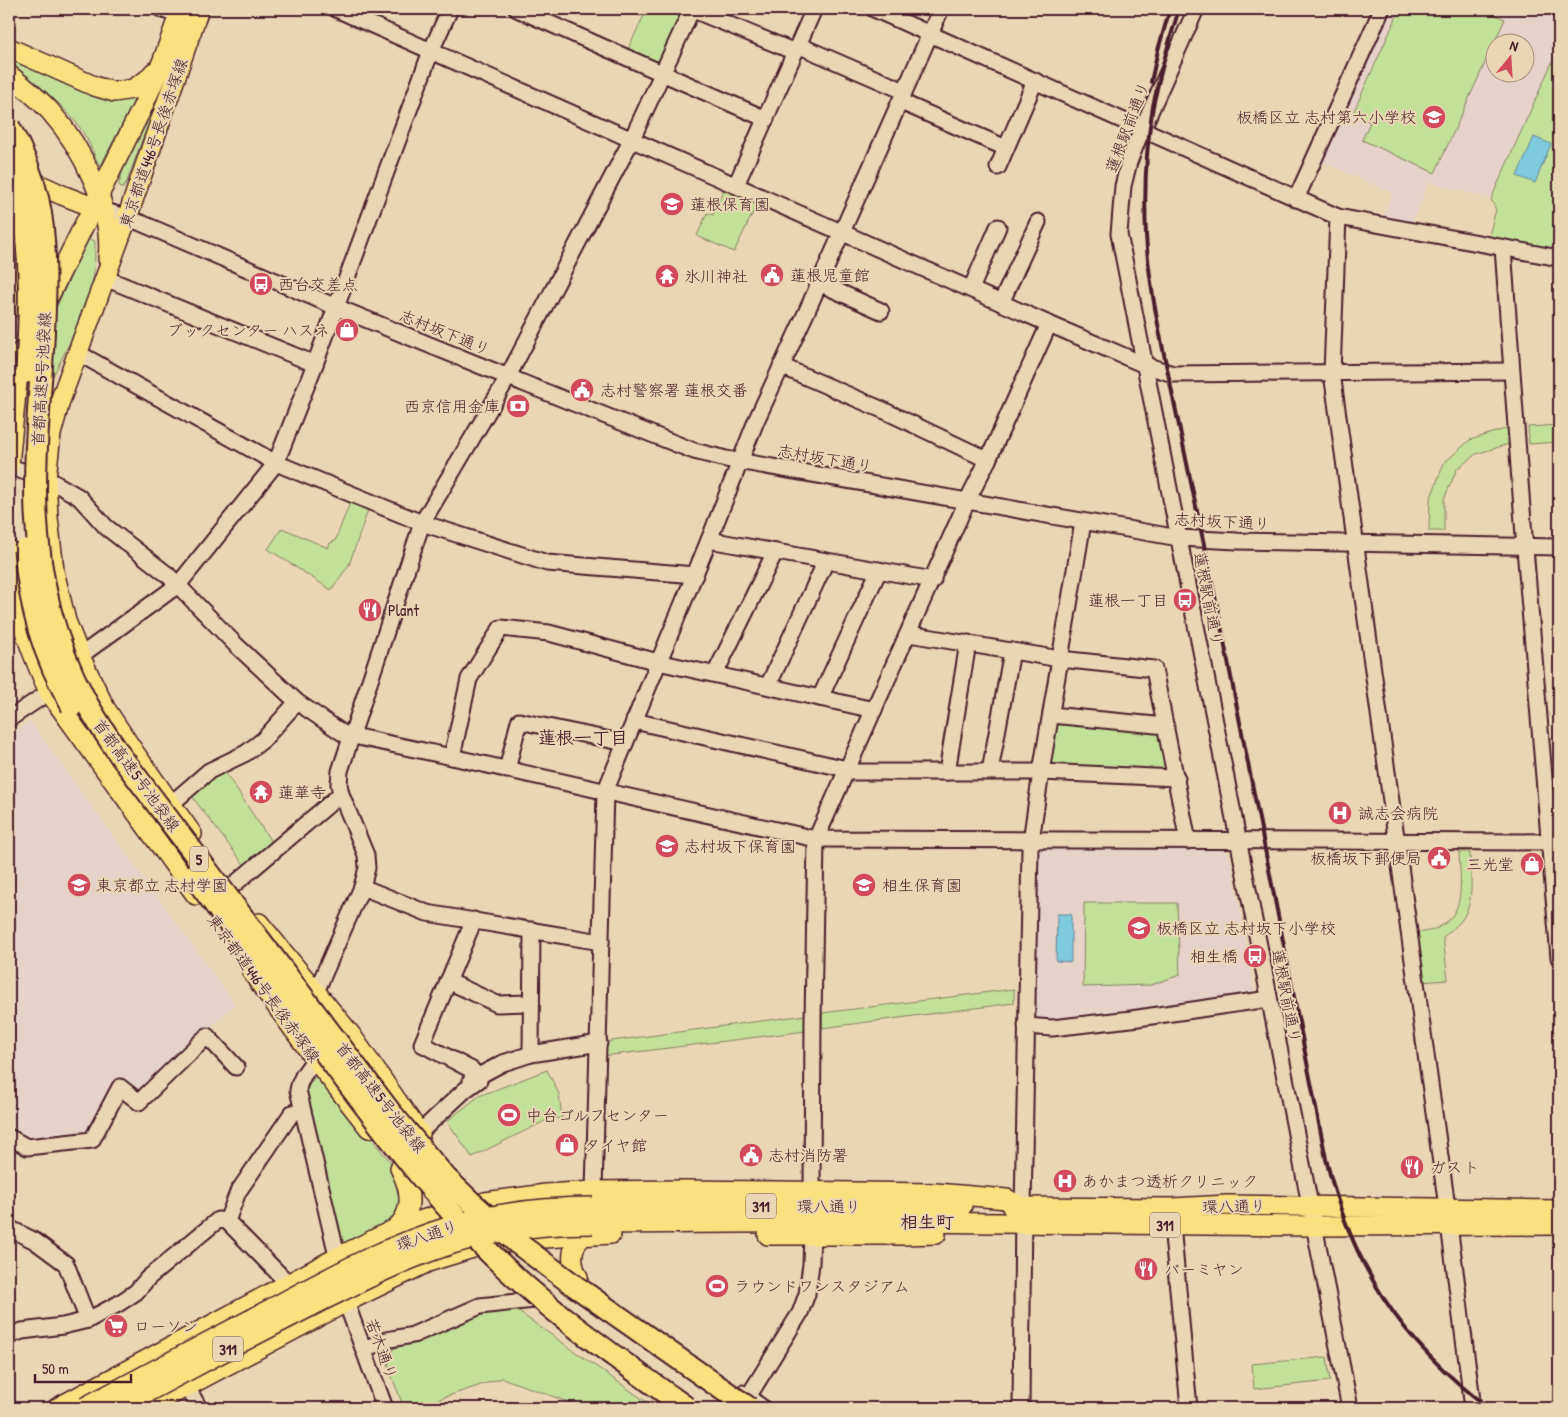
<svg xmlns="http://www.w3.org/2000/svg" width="1568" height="1417" viewBox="0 0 1568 1417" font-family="'Patrick Hand','Klee One',sans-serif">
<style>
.built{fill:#e6d2c9;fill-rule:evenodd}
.green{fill:#c3e098;stroke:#868062}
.water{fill:#7ecbdd;stroke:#698696}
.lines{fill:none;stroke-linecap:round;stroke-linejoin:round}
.minor-casing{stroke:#4a1f2b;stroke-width:19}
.major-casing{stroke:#4a1f2b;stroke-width:22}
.minor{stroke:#ead6b4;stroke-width:15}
.major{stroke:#fae180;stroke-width:19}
.rail{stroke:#4a1f2b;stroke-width:4}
.major-bridge-casing{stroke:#4a1f2b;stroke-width:22;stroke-linecap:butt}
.highway-bridge-casing{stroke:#4a1f2b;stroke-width:25;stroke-linecap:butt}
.major-bridge{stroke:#fae180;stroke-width:19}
.highway-bridge{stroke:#fae180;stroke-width:21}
.labels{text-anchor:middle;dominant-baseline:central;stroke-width:4;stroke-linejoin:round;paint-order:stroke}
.shield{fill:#ead6b4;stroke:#7a5654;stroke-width:1}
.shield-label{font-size:15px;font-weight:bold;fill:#4a1f2b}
.poi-label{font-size:16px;fill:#4a1f2b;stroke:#ead6b4;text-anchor:start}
.street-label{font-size:16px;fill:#4a1f2b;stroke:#ead6b4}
.neighbourhood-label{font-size:18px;font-weight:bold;fill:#4a1f2b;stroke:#ead6b4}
</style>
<rect width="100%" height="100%" fill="#ead6b4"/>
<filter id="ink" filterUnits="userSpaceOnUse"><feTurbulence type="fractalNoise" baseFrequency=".02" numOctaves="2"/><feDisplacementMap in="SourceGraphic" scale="10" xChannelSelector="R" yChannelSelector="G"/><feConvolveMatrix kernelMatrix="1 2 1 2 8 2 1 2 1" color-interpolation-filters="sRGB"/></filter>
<g filter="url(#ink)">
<!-- built -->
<g class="built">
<path d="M1389 9H1559V52L1557 51 1491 199 1429 182 1412 223 1383 217 1392 193 1321 161ZM1496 42H1526V72H1496Z"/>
<path d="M30 721 235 1004 144 1091H135L116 1078 86 1135 27 1140 9 1131V736Z"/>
<path d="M1039 847 1224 848 1231 861 1255 994 1252 998 1055 1022 1038 1020 1033 1015 1037 850Z"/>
</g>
<!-- green -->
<g class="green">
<path d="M647 9H680L681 15 659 61 654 63 627 51Z"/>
<path d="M1400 9H1482L1505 19 1435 173 1362 140 1370 122 1353 113Z"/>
<path d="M1557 51 1559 52V251L1488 239 1496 210 1491 199Z"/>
<path d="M10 58 133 100 134 102 101 165 98 163C94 155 91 146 87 139 69 107 37 84 9 63Z"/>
<path d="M168 69 162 93 144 135 126 184 123 188H121L119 184 122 172 159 94Z"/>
<path d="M725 186 759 200 734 252 697 236 707 213 713 215Z"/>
<path d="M89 239 95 241C95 257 95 273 91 288 82 319 67 348 52 378L32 360 80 256Z"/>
<path d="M1559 425V442L1529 444 1528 427Z"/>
<path d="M1508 428 1509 444 1476 454 1457 469 1444 499V531H1429L1430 500 1444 463 1470 440Z"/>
<path d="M351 500 369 507 349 565 331 590 268 549 282 528 328 548 330 543 335 541Z"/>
<path d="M1054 721 1163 730 1167 773 1054 768 1049 763Z"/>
<path d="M223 769 272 843 245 866 190 794Z"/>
<path d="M1459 852H1470C1470 875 1476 901 1461 921 1456 927 1449 932 1443 937L1448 980 1420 982 1413 934C1420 932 1426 932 1432 930 1468 918 1460 881 1459 852Z"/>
<path d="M1084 903H1177L1180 975 1151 985 1083 987Z"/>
<path d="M1014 989V1003L822 1028V1013Z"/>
<path d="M806 1015V1031L604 1056V1042Z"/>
<path d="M547 1070 559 1094 562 1118 549 1119 472 1157 447 1121 479 1096Z"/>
<path d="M317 1074 398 1171 403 1180 399 1221 349 1245H340L303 1094Z"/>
<path d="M516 1310 655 1408H570L571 1403 502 1378 412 1408H404L388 1366 393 1349 481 1314Z"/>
<path d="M1327 1357 1330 1381 1254 1389 1252 1364Z"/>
</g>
<!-- water -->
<g class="water">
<path d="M1534 137 1551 144 1535 183 1517 176Z"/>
<path d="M1057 914H1071V962L1056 961Z"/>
</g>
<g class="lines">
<!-- minor casing -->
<g class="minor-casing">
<g id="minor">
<path d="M161 9 178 15"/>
<path d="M336 9 1049 324 1145 365 1173 374 1511 371"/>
<path d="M517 9 766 119"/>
<path d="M691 9 795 52"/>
<path d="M874 9 1338 217 1559 258"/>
<path d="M1196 9 1138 139 1129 162 1123 186 1119 234 1350 1408"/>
<path d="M798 45 904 91"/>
<path d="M901 102 1006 148"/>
<path d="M998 167 1035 81"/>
<path d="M736 185 814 9"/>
<path d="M1296 199 1382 9"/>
<path d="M95 207 141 223 336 307 528 385 694 451 726 459 1179 538 1237 541 1559 547"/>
<path d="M1338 217 1332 373 1447 1207"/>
<path d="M1503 248 1524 536 1559 958"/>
<path d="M105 278 315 364"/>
<path d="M819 283 881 311"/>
<path d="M971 289 998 227"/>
<path d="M1001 303 1038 222"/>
<path d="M78 353 276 463 422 523 547 563 695 575"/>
<path d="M781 366 885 411 988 460"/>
<path d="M9 467 46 478 79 497 106 527 168 575 236 645 297 702 344 734 452 757 816 839 1559 842"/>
<path d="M709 540 933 580"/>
<path d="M909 634 1060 659 1154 669 1188 841"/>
<path d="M80 656 178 585 276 463 315 364 431 51 450 9"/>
<path d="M715 674 775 552"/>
<path d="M768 686 826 561"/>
<path d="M820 698 879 570"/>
<path d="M1051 715 1166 726"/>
<path d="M9 719 49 692"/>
<path d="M634 721 847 769 854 772H1041L1177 778"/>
<path d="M452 757 469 679 501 628 549 633 658 662 874 710"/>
<path d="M507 770 519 721 625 743"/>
<path d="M990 771 1012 651"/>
<path d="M947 772 968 643"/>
<path d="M171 804 209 771 246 753 263 740 297 702"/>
<path d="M362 887 427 913 601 942"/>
<path d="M230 888 341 794"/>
<path d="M448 981 497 1004 531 1003"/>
<path d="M316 992 362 887 367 868 366 855 341 794 339 784 340 771 422 523 503 386 632 139 692 9"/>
<path d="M1026 1026 1052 1028 1131 1019 1269 999"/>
<path d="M531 1054 532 930"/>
<path d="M315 1059C308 1069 300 1077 298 1090L340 1268"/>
<path d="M471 1080 503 1063 531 1054 599 1043"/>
<path d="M292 1113 238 1192 227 1221 282 1277 289 1283 295 1292"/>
<path d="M419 1133 465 1090 479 1080 478 1076 472 1070 422 1044 474 920"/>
<path d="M9 1137 27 1147 92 1140 120 1087 139 1102 207 1036 236 1067"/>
<path d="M594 1191 605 792 709 540 756 421 806 313 941 9"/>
<path d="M812 1192 813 1021 816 839 967 501 988 460 1049 324"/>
<path d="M1172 1225 1189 1408"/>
<path d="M1449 1225 1473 1408"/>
<path d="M9 1229H11L35 1241 66 1264 88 1320"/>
<path d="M344 1293 346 1302 385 1408"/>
<path d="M9 1336 22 1331 63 1326 88 1320 118 1304 136 1292 148 1278 218 1220 227 1221"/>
<path d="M364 1349 386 1340 413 1335 480 1306 534 1300"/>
<path d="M187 1387 199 1408"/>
<path d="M742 1393 763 1408"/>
<path d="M748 1397 800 1313 807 1294 811 1264 812 1235"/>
<path d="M1021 1408 1023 1208 1030 848 1041 772 1083 522"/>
</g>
</g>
<!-- major casing -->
<g class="major-casing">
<g id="major">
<path d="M9 48 94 86 114 92 133 89 147 80 154 72"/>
<path d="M9 75C23 86 38 98 50 111 82 147 114 210 108 259"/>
<path d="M23 177 62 195 93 207"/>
<path d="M9 204 15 239 20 307"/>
<path d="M44 306 143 106 163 60 181 9"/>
<path d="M9 465 20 352"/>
<path d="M9 550C11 600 29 647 49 692L196 895"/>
<path d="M192 834 134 752 105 708 80 656 66 621 54 571 48 517 46 478 51 434 60 401 127 218 199 9"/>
<path d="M259 923 351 1035 420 1134"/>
<path d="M252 972 315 1059 369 1128"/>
<path d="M593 1207 962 1206"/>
<path d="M1012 1207 1172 1208 1227 1205 1559 1210"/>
<path d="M593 1224 901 1222 1314 1226 1559 1225"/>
<path d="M395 1229C415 1212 411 1190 400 1168"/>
<path d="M768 1235H903L936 1234"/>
<path d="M578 1277C570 1263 570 1244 585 1235"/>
<path d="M57 1408 338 1257 395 1229 441 1214 485 1202 546 1194 594 1191 684 1190 936 1193 1007 1199 1023 1208"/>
<path d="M146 1408 346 1302 428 1262 473 1248 528 1239 611 1234"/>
</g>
</g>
<!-- minor -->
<use href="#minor" class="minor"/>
<!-- major -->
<use href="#major" class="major"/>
<!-- rail -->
<g class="rail">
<path d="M1179 9C1169 41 1160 73 1153 106 1146 147 1144 192 1146 235 1149 289 1162 344 1173 397 1188 470 1204 543 1219 616 1254 797 1290 978 1326 1159 1352 1265 1400 1342 1489 1408"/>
<path d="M1151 82 1158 50 1170 9"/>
</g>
<!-- major-bridge casing -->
<g class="major-bridge-casing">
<g id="major-bridge">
<path d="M85 1407C149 1373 212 1340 276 1306 332 1276 389 1244 451 1226 497 1212 545 1207 593 1207"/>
<path d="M117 1408C190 1370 262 1330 336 1294 386 1269 437 1245 491 1234 525 1227 559 1224 593 1224"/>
</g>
</g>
<!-- highway-bridge casing -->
<g class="highway-bridge-casing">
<g id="highway-bridge">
<path d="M9 127C22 150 32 174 38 200 44 227 45 255 45 283 45 359 33 436 36 513 39 578 53 640 84 698 95 719 109 739 122 758L391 1113 445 1177 470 1201 516 1242 575 1286 749 1408"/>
<path d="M9 170C35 234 30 305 27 372"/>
<path d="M25 550C30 609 43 655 72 706"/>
<path d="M193 875C238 936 283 996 328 1057 376 1121 425 1186 481 1244 542 1307 615 1357 687 1408"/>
</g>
</g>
<!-- major-bridge -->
<use href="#major-bridge" class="major-bridge"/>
<!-- highway-bridge -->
<use href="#highway-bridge" class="highway-bridge"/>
</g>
</g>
<!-- icons -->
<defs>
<g id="school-disc" transform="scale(1.25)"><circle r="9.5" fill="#d1495b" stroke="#ead6b4"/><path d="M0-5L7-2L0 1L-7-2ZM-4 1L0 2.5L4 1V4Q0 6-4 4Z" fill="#fff"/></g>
<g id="civic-disc" transform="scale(1.25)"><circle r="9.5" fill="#d1495b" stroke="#ead6b4"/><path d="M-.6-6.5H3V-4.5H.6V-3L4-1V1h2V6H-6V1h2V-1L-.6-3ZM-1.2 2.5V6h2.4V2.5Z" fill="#fff"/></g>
<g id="temple-disc" transform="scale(1.25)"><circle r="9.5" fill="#d1495b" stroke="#ead6b4"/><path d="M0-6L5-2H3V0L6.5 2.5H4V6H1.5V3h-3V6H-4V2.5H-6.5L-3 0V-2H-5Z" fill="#fff"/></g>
<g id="bus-disc" transform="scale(1.25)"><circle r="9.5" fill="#d1495b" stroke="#ead6b4"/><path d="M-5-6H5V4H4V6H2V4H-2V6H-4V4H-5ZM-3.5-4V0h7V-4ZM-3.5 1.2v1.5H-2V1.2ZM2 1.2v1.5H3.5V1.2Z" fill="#fff"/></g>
<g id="shop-disc" transform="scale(1.25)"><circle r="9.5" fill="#d1495b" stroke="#ead6b4"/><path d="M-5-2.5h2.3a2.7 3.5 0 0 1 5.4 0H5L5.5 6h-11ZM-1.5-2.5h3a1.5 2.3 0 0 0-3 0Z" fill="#fff"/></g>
<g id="bank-disc" transform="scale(1.25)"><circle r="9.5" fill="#d1495b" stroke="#ead6b4"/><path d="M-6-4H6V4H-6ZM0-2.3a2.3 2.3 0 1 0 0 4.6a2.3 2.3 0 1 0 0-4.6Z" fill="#fff"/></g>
<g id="restaurant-disc" transform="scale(1.25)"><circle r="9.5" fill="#d1495b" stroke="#ead6b4"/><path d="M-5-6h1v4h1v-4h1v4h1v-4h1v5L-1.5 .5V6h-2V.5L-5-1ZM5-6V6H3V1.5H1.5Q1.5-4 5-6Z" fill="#fff"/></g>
<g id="hospital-disc" transform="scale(1.25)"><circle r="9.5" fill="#d1495b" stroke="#ead6b4"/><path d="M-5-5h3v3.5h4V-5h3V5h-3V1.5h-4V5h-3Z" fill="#fff"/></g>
<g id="stadium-disc" transform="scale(1.25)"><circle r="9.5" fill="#d1495b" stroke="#ead6b4"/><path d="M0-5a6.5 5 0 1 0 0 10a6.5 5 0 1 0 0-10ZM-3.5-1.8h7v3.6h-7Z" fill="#fff"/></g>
<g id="supermarket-disc" transform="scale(1.25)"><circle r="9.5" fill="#d1495b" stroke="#ead6b4"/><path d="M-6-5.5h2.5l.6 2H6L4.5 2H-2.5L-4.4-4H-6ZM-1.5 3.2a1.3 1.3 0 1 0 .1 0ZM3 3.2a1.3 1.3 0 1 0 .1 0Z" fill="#fff"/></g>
</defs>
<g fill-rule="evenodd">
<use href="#school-disc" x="1434" y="117"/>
<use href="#school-disc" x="672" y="204"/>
<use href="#civic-disc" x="772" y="275"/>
<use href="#temple-disc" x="667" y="276"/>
<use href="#bus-disc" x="261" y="284"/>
<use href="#shop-disc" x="347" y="330"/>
<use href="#civic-disc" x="582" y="390"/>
<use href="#bank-disc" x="518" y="406"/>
<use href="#bus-disc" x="1185" y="600"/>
<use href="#restaurant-disc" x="370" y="610"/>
<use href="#temple-disc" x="261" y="792"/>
<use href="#hospital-disc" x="1340" y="813"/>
<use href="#school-disc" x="667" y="846"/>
<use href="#civic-disc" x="1439" y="858"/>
<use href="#shop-disc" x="1532" y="864"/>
<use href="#school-disc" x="79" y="885"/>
<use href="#school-disc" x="864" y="885"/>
<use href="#school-disc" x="1139" y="928"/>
<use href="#bus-disc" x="1255" y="956"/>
<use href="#stadium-disc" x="509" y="1115"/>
<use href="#shop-disc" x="567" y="1145"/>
<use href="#civic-disc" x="751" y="1155"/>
<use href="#restaurant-disc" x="1412" y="1167"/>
<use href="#hospital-disc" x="1065" y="1181"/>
<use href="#restaurant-disc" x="1146" y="1269"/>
<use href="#stadium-disc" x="717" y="1286"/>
<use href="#supermarket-disc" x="116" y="1326"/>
</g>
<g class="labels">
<!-- shield labels -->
<g class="shield">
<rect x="190" y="846.5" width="18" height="25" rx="4"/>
<rect x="746" y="1193.5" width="30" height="25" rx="4"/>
<rect x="1150" y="1212.5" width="30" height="25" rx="4"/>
<rect x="213" y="1336.5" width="30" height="25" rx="4"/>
</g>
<g class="shield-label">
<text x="199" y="859">5</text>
<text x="761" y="1206">311</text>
<text x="1165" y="1225">311</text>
<text x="228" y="1349">311</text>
</g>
<!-- poi labels -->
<g class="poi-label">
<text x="1416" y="117" text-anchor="end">板橋区立 志村第六小学校</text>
<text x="690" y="204">蓮根保育園</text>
<text x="790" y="275">蓮根児童館</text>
<text x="684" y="276">氷川神社</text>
<text x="278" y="284">西台交差点</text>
<text x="330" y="330" text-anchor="end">ブックセンター ハスネ</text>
<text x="600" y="390">志村警察署 蓮根交番</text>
<text x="500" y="406" text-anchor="end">西京信用金庫</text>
<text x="1168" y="600" text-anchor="end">蓮根一丁目</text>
<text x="388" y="610">Plant</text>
<text x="278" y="792">蓮華寺</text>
<text x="1358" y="813">誠志会病院</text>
<text x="684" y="846">志村坂下保育園</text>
<text x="1422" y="858" text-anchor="end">板橋坂下郵便局</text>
<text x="1514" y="864" text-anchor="end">三光堂</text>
<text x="96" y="885">東京都立 志村学園</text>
<text x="882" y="885">相生保育園</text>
<text x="1156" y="928">板橋区立 志村坂下小学校</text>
<text x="1238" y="956" text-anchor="end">相生橋</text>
<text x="526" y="1115">中台ゴルフセンター</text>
<text x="584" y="1145">タイヤ館</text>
<text x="768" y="1155">志村消防署</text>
<text x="1430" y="1167">ガスト</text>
<text x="1082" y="1181">あかまつ透析クリニック</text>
<text x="1164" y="1269">バーミヤン</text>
<text x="734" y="1286">ラウンドワンスタジアム</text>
<text x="134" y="1326">ローソン</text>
</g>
<!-- street labels -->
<g class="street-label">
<text transform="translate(1127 127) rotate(-69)">蓮根駅前通り</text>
<text transform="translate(153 143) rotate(-71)">東京都道446号長後赤塚線</text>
<text transform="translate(445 332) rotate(22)">志村坂下通り</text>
<text transform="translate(41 379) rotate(-87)">首都高速5号池袋線</text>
<text transform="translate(825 458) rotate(10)">志村坂下通り</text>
<text transform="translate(1222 521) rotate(3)">志村坂下通り</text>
<text transform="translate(1209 599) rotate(79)">蓮根駅前通り</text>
<text transform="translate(137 775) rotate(54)">首都高速5号池袋線</text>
<text transform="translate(264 988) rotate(54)">東京都道446号長後赤塚線</text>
<text transform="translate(1287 996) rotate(79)">蓮根駅前通り</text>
<text transform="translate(381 1097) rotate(52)">首都高速5号池袋線</text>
<text x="829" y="1206">環八通り</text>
<text transform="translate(1234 1206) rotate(-1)">環八通り</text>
<text transform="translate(427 1235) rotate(-19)">環八通り</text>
<text transform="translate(382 1349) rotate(70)">若木通り</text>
</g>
<!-- neighbourhood labels -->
<g class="neighbourhood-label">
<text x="583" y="737">蓮根一丁目</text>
<text x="927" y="1221">相生町</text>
</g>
</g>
<!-- margin -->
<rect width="1568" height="1417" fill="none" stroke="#ead6b4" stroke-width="30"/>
<rect x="15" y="15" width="1538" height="1387" fill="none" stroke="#4a1f2b" stroke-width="2" filter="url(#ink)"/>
<!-- north arrow -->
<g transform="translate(1510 58) rotate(18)"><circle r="24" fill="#ead6b4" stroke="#aa8d7d"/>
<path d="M0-4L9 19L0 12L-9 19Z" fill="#d1495b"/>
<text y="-8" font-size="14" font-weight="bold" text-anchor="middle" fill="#4a1f2b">N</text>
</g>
<!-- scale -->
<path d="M35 1374v8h96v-8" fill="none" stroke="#4a1f2b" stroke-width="2.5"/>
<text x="42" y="1374" font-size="15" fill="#4a1f2b" stroke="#ead6b4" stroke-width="4" paint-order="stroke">50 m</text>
</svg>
